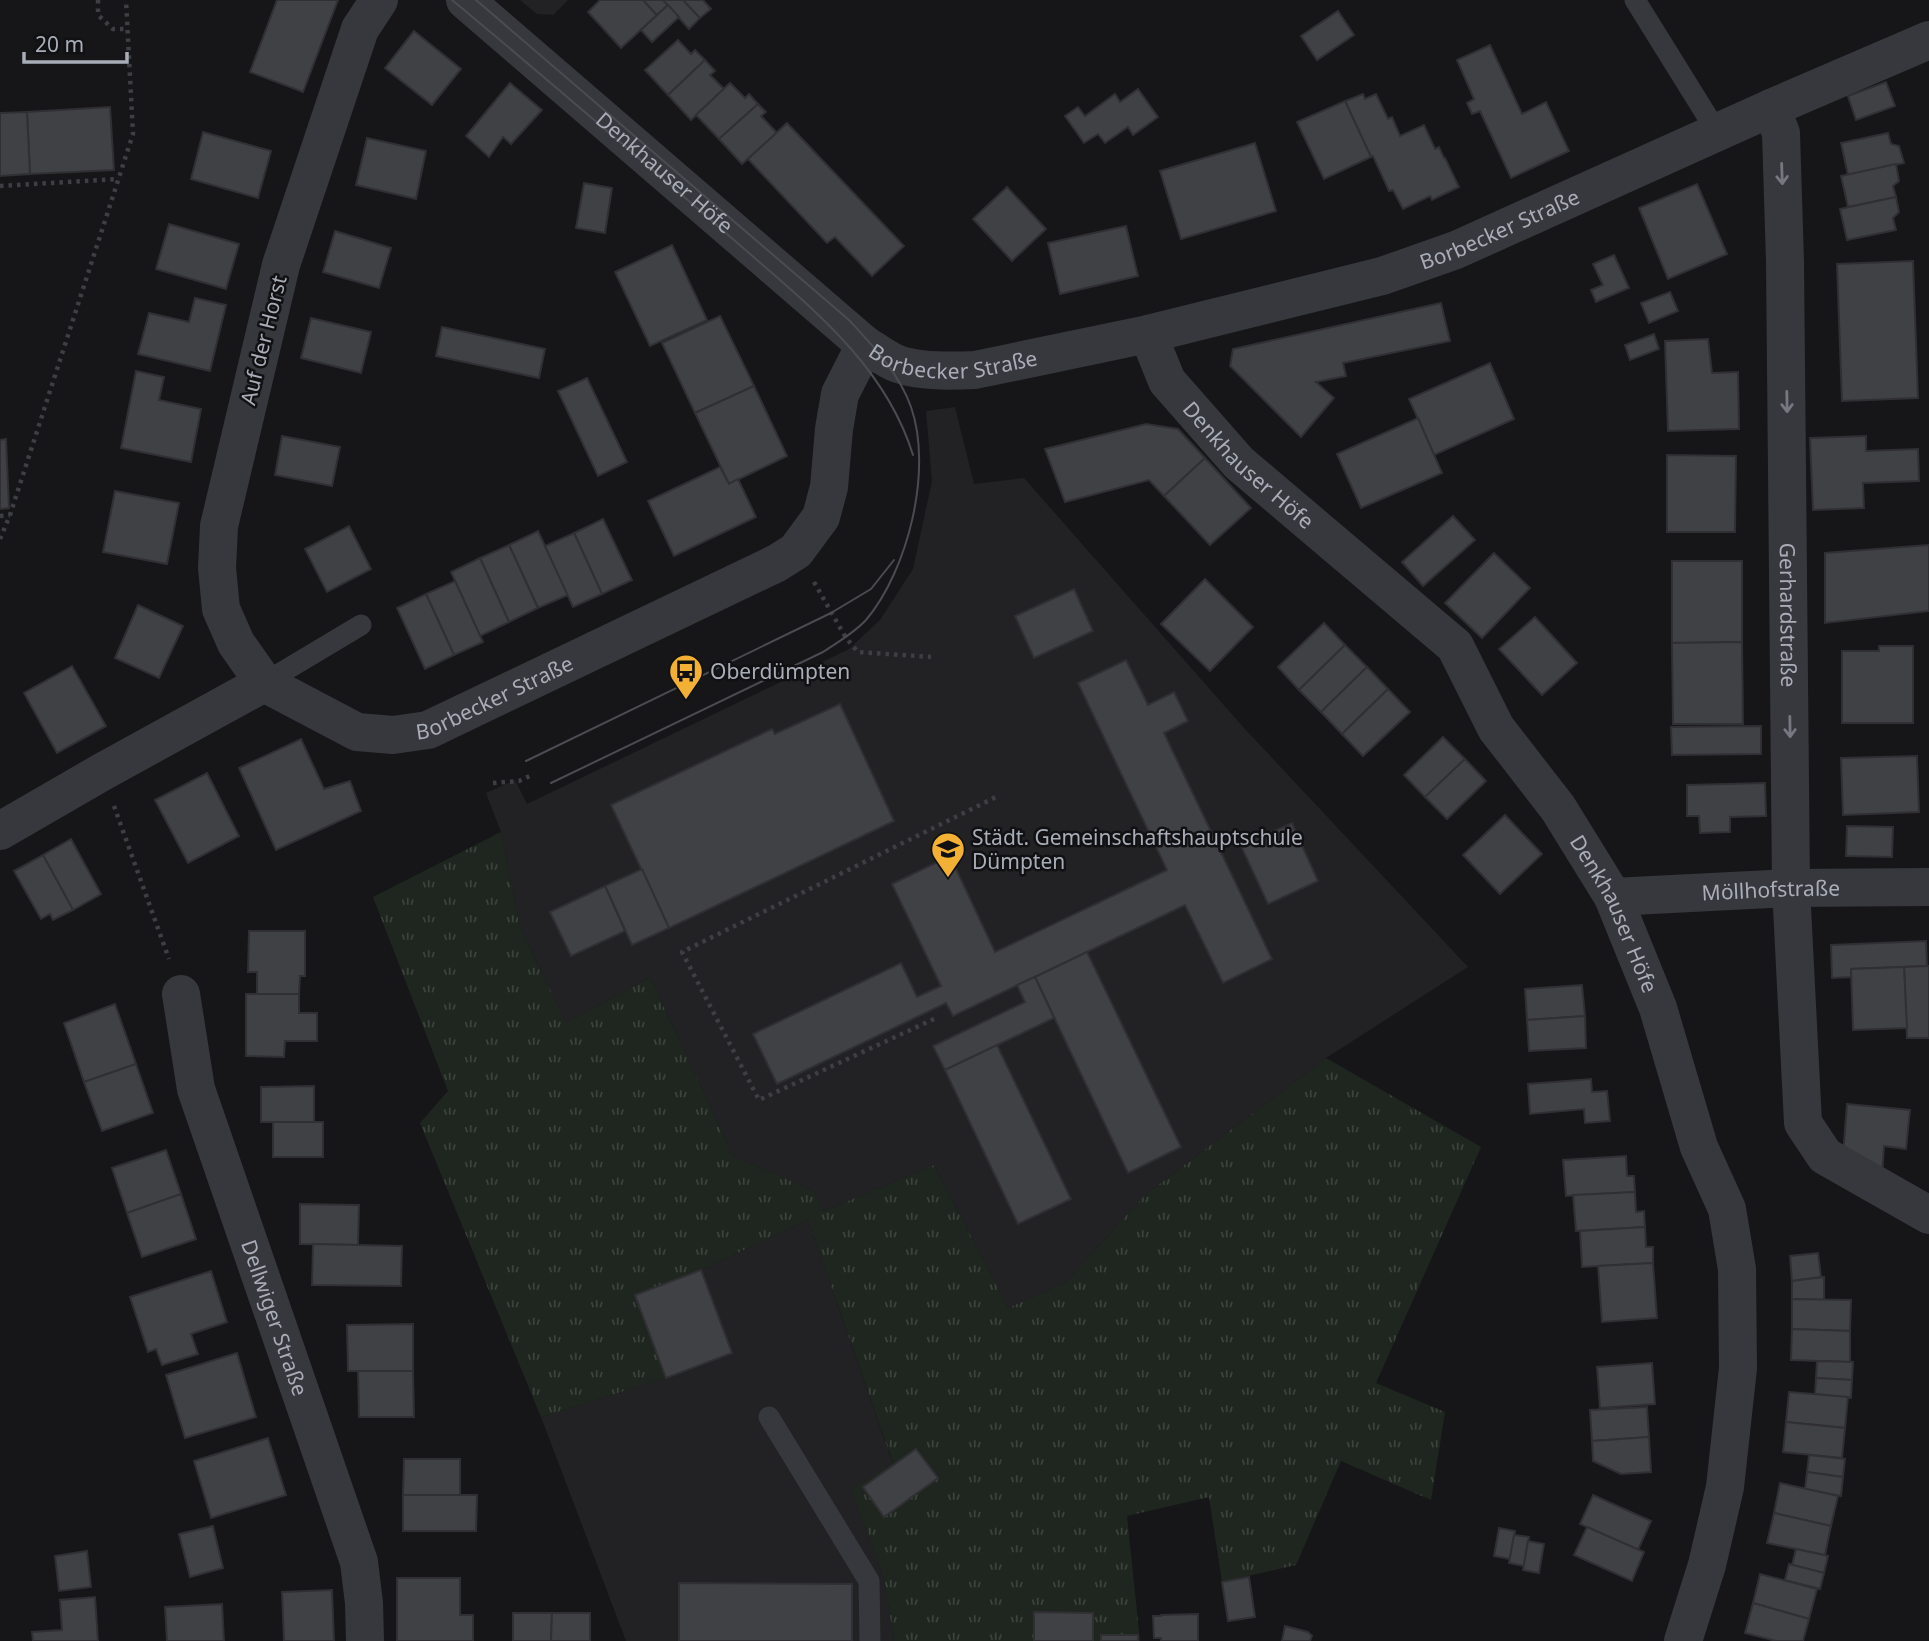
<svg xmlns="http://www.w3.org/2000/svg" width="1929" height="1641" viewBox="0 0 1929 1641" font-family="'Noto Sans',sans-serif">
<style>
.built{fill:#222225}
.grass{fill:url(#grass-tufts)}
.building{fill:#404145;stroke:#303034;stroke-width:2}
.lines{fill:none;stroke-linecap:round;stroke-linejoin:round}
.path{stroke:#3d3f44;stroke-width:4.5;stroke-dasharray:3.5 5;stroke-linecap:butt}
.service{stroke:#37383d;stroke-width:21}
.minor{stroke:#37383d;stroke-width:38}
.tertiary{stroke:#37383d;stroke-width:38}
.tram{stroke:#4a4c52;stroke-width:2}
.oneway{stroke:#757881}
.labels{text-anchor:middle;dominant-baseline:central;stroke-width:5;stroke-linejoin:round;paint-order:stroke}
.street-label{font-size:21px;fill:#a8adb8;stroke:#111113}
.poi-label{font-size:21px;fill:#a8adb8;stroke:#111113;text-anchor:start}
</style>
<defs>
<pattern id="grass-tufts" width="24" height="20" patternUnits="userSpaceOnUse" patternTransform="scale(1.75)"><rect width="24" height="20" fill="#1e261f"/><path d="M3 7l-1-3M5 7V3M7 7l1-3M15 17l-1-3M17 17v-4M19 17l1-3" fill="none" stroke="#3c433d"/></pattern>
</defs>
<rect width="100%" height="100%" fill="#161618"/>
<!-- built -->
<g class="built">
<path d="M520 0H568L553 15 537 14Z"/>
<path d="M955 407 974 484 1024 478 1244 728 1468 967 1326 1058 1145 1195 1066 1282 1008 1308 934 1165 824 1211 814 1191 733 1156 650 977 566 1023 520 927 501 832 486 793 515 780 527 804 849 649 880 620 913 569 932 481 926 411Z"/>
<path d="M808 1220 893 1464 851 1489 884 1578 894 1641H626L541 1417 666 1378 635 1295 701 1270Z"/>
</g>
<!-- grass -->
<path class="grass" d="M501 832 520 927 566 1023 650 977 733 1156 814 1191 824 1211 934 1165 1008 1308 1066 1282 1145 1195 1326 1058 1481 1147 1376 1383 1445 1412 1431 1500 1341 1461 1296 1565 1222 1582 1209 1497 1127 1516 1140 1641H894L884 1578 851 1489 893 1463 808 1220 701 1270 636 1295 666 1378 541 1417 420 1123 448 1091 373 897Z"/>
<!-- building -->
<g class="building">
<path d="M277 0H338L303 92 250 72Z"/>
<path d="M600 0H643L657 15 621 48 588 12Z"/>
<path d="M643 0H663L668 5 657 15Z"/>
<path d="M663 0H683L700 18 689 29Z"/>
<path d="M683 0H703L711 9 700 18Z"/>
<path d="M668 5 679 17 652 42 641 30Z"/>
<path d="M1338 11 1354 35 1317 60 1301 36Z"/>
<path d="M414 31 461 69 432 105 385 68Z"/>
<path d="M678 40 691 54 695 50 705 60 668 95 645 70Z"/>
<path d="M1490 45 1522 114 1546 102 1569 151 1511 178 1480 111 1472 114 1467 103 1474 99 1457 60Z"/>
<path d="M705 60 715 71 710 75 724 89 691 120 668 95Z"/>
<path d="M1886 82 1895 106 1856 120 1848 96Z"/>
<path d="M510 83 542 110 511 144 503 137 489 157 466 136Z"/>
<path d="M730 83 745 98 749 94 758 104 719 139 696 115Z"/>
<path d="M1138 89 1158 117 1133 135 1128 127 1105 143 1098 134 1084 143 1065 116 1078 107 1085 116 1115 94 1120 102Z"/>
<path d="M1363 94 1365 99 1376 94 1388 119 1392 117 1400 136 1424 125 1435 149 1439 147 1444 158H1445L1459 187 1432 200 1430 196 1403 209 1393 190 1389 191 1373 156 1371 157 1345 101Z"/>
<path d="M1345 101 1371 157 1324 179 1297 122Z"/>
<path d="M758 104 766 112 761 116 777 133 742 164 719 139Z"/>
<path d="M110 107 114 170 30 174 27 112Z"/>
<path d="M27 112 30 174 0 176V113Z"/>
<path d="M787 123 904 246 872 276 835 237 827 243 748 159Z"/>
<path d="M203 132 271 151 258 198 191 179Z"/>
<path d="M1888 133 1891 144 1899 146 1904 163 1848 175 1841 143Z"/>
<path d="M367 138 426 151 416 199 356 185Z"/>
<path d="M1255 143 1276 211 1181 239 1160 171Z"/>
<path d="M1896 164 1899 181 1893 186 1896 197 1848 207 1841 176Z"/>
<path d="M584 183 612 188 605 233 576 228Z"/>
<path d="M1697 184 1727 254 1668 279 1639 208Z"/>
<path d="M1007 187 1046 229 1012 261 973 219Z"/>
<path d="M1896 197 1899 212 1893 218 1896 230 1847 240 1840 209Z"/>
<path d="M169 224 239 244 226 289 156 269Z"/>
<path d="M1126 226 1138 276 1060 294 1048 243Z"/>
<path d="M335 231 391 248 379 288 323 272Z"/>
<path d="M672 245 707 320 650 346 615 272Z"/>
<path d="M1614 255 1629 288 1596 302 1591 290 1603 285 1593 264Z"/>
<path d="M1913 261 1918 398 1842 401 1837 264Z"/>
<path d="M1670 292 1678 311 1649 323 1641 303Z"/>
<path d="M195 298 226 305 210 371 138 354 149 313 189 322Z"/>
<path d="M1441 303 1450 341 1343 363 1346 376 1316 382 1334 398 1301 437 1230 366 1233 349Z"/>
<path d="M720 316 754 386 695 413 662 343Z"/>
<path d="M311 318 371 332 361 373 301 358Z"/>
<path d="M442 327 545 349 539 378 436 356Z"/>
<path d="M1654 334 1659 349 1630 360 1625 345Z"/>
<path d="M1708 339 1712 373 1738 372 1739 429 1668 431 1665 341Z"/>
<path d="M1490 363 1514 419 1434 455 1409 399Z"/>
<path d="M136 371 164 377 159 400 201 409 191 462 121 448Z"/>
<path d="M587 378 627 462 598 476 558 391Z"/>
<path d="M754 386 787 456 729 484 695 413Z"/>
<path d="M1418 418 1442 473 1361 508 1337 454Z"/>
<path d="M1146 424 1178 429 1205 458 1164 496 1149 480 1065 502 1045 449Z"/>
<path d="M282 436 340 447 332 486 275 475Z"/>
<path d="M1866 436V451L1918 449 1919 481 1863 483 1864 508 1813 510 1810 438Z"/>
<path d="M6 439 9 508 0 509V440Z"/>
<path d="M1667 455 1736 456 1735 532H1667Z"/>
<path d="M1205 458 1251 508 1210 545 1164 496Z"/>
<path d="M720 467 729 484 738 479 756 517 674 556 648 501Z"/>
<path d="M115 491 179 503 167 564 103 552Z"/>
<path d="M1453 516 1475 540 1423 586 1402 562Z"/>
<path d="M603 519 632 580 602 594 574 533Z"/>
<path d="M349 526 371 569 327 592 305 549Z"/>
<path d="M538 531 568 595 538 608 509 545Z"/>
<path d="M574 533 602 594 573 607 545 546Z"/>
<path d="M509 545 538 608 509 622 480 558Z"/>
<path d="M1929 545V611L1825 623V553Z"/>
<path d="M1494 553 1530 588 1482 638 1445 603Z"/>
<path d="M480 558 509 622 480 636 451 572Z"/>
<path d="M1672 561H1742V642L1672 643Z"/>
<path d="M1205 579 1253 627 1210 671 1161 624Z"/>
<path d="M455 581 483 642 454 655 426 594Z"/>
<path d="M1074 589 1093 631 1034 658 1015 616Z"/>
<path d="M426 594 454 655 425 669 397 608Z"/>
<path d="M138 605 183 626 159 678 115 658Z"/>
<path d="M1535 617 1577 663 1542 695 1499 649Z"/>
<path d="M1324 623 1345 645 1299 690 1278 667Z"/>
<path d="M1742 642 1743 724H1673L1672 643Z"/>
<path d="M1345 645 1367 667 1321 712 1299 690Z"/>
<path d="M1879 646H1913V723H1842V651H1879Z"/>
<path d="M1126 660 1148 705 1174 692 1188 721 1164 733 1272 959 1223 983 1185 905 953 1016 946 1003 777 1084 753 1034 901 963 917 997 941 986 892 884 950 856 995 952 1167 870 1078 683Z"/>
<path d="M72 666 106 726 57 753 24 693Z"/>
<path d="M1367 667 1388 689 1342 734 1321 712Z"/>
<path d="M1388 689 1410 712 1363 756 1342 734Z"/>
<path d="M840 704 894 821 669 928 611 805 772 729 775 734Z"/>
<path d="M1761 726V754L1672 755 1671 727Z"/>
<path d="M1443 737 1465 759 1425 797 1404 775Z"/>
<path d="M301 739 324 789 350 781 361 811 276 850 239 768Z"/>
<path d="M1917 756 1919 812 1843 815 1841 758Z"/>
<path d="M1465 759 1486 781 1447 819 1425 797Z"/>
<path d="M207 773 239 836 188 863 155 800Z"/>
<path d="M1765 783 1766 816 1730 817V832L1700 833 1699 816H1687V785Z"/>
<path d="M1505 815 1542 854 1500 894 1463 855Z"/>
<path d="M1292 823 1318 881 1268 904 1241 846Z"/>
<path d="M1847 826 1893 827 1892 857 1846 856Z"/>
<path d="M71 839 101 894 73 910 43 855Z"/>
<path d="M43 855 73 910 53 920 50 914 41 919 14 871Z"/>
<path d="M642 869 669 928 632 945 605 886Z"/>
<path d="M605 886 625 931 571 956 550 912Z"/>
<path d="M249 931H305V976H300L299 994H257V972H248Z"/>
<path d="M1926 941 1927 966 1851 969V977L1832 978 1831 945Z"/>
<path d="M1087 952 1181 1147 1128 1173 1035 977Z"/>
<path d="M1927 966H1929V1038H1907L1904 967Z"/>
<path d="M1904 967 1907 1028 1853 1030 1851 969Z"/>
<path d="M1035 977 1054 1018 945 1070 933 1046 1025 1002 1017 985Z"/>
<path d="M1582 985 1585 1016 1527 1020 1525 989Z"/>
<path d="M246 994H299V1013H317V1041H285L284 1057 246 1056Z"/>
<path d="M115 1004 136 1064 84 1082 64 1023Z"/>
<path d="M1585 1016 1586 1048 1529 1051 1527 1020Z"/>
<path d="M997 1045 1071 1199 1018 1224 945 1070Z"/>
<path d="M136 1064 153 1113 102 1131 84 1082Z"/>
<path d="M1591 1079 1592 1092 1607 1091 1610 1121 1585 1123 1584 1109 1530 1114 1528 1084Z"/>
<path d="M314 1086V1122H261V1087Z"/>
<path d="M1847 1104 1910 1110 1906 1149 1884 1146 1882 1176 1843 1156Z"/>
<rect x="273" y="1122" width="50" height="35"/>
<path d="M166 1150 181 1194 127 1213 112 1168Z"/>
<path d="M1626 1156 1627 1176H1634L1635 1192 1566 1196 1563 1160Z"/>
<path d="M1635 1192 1636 1212 1644 1211 1645 1227 1576 1231 1573 1195Z"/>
<path d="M181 1194 196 1239 142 1257 127 1213Z"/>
<path d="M300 1204 359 1205 358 1245 300 1244Z"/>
<path d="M1645 1227 1646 1247H1653V1263L1582 1267 1580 1231Z"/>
<path d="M313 1244 402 1246 401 1286 312 1285Z"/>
<path d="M1818 1253 1821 1277 1792 1281 1790 1256Z"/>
<path d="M1653 1263 1657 1318 1602 1322 1598 1266Z"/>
<path d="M701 1270 732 1353 666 1378 635 1295Z"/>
<path d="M211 1271 227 1322 191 1334 198 1354 162 1365 156 1349 148 1352 130 1297Z"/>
<path d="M1824 1277V1300L1792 1299V1281Z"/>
<path d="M1792 1299 1851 1300 1850 1331 1792 1329Z"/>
<path d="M413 1324V1371H348L347 1325Z"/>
<path d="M1792 1329 1850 1331V1362L1791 1360Z"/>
<path d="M237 1353 256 1417 185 1438 166 1375Z"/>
<path d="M1817 1361 1853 1362 1852 1380 1816 1378Z"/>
<path d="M1652 1363 1655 1404 1600 1408 1597 1367Z"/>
<path d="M358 1371H413L414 1417H359Z"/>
<path d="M1816 1378 1852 1380 1851 1398 1815 1394Z"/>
<path d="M1789 1392 1848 1397 1845 1428 1786 1422Z"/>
<path d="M1647 1407 1649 1437 1592 1441 1590 1410Z"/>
<path d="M1786 1422 1845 1428 1842 1458 1783 1452Z"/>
<path d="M1649 1437 1651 1472 1621 1474 1593 1461 1592 1441Z"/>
<path d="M268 1438 286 1495 211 1518 194 1461Z"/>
<path d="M916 1449 938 1478 884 1517 863 1487Z"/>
<path d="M1809 1455 1845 1459 1843 1477 1807 1472Z"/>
<path d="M404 1459H460V1495H403Z"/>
<path d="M1807 1472 1843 1477 1841 1496 1805 1489Z"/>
<path d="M1780 1483 1838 1496 1831 1526 1774 1513Z"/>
<path d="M403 1495H477L476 1531H403Z"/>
<path d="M1593 1495 1651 1521 1638 1550 1580 1524Z"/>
<path d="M1774 1513 1831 1526 1825 1555 1767 1543Z"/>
<path d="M213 1526 223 1568 190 1577 179 1534Z"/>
<path d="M1587 1527 1644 1552 1632 1581 1574 1555Z"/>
<path d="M1499 1528 1515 1531 1510 1559 1494 1556Z"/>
<path d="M1514 1535 1529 1537 1524 1566 1509 1563Z"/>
<path d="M1528 1541 1544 1544 1539 1573 1523 1570Z"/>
<path d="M1796 1549 1828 1556 1824 1573 1792 1565Z"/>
<path d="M87 1551 91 1587 59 1591 55 1556Z"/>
<path d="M1789 1564 1824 1573 1820 1589 1785 1580Z"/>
<path d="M1760 1574 1817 1589 1809 1619 1753 1603Z"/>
<path d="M1249 1577 1255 1617 1228 1621 1222 1582Z"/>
<path d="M397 1578H460V1615H473V1641H397Z"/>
<path d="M679 1583 852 1584V1641H679Z"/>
<path d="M332 1590 334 1641H284L282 1592Z"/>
<path d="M95 1597 98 1641H33L32 1632 62 1630 60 1600Z"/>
<path d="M1753 1603 1809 1619 1803 1641H1776L1745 1633Z"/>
<path d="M222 1604 224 1641H167L165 1607Z"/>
<path d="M1034 1612 1093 1613V1641H1034Z"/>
<path d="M513 1613H552L551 1641H513Z"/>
<path d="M552 1613H590V1641H551Z"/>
<path d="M1198 1614V1641H1161V1638H1154L1153 1616H1161V1615Z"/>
<path d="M1285 1626 1308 1632 1312 1636 1310 1641H1282Z"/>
<rect x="1101" y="1635" width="37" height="6"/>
</g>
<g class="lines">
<!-- path -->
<g class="path">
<path d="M98 0V15L113 29H128"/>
<path d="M0 186 119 179"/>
<path d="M0 516 10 515"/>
<path d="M0 539 10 515 133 134 126 0"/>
<path d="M814 582 846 638 858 652 931 657"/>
<path d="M493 783 519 781 534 774"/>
<path d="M114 806 169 959"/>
<path d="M934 1019 759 1100 682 952 996 797"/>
</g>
<!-- service -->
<g class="service">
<path d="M1635 0 1717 132"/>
<path d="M264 683 361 625"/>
<path d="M769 1417 869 1581 870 1641"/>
</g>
<!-- minor -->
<g class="minor">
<path id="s1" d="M379 0 360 29 281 265 219 526 217 568 221 609 236 643 264 683 357 732 393 735 428 730 777 563 796 551 821 517 829 487 834 429 840 394 865 345C876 351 887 360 898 364 920 372 952 371 975 370L1148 334 1382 276 1456 250 1771 108 1929 40"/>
<path id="s2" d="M1771 108 1781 133 1785 262 1791 888 1803 1123 1825 1156 1929 1215"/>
<path id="s3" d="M1148 334 1167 381 1239 463 1455 646 1496 728 1558 808 1613 897 1658 1008 1699 1147 1727 1209 1737 1269 1738 1368 1725 1487 1707 1565 1683 1641"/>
<path d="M0 831 102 772 264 683"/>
<path id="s4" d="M1613 897 1791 888 1929 887"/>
<path id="s5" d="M181 994 196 1089 359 1562 364 1603 365 1641"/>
</g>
<!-- tertiary -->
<path class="tertiary" id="s6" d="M465 0 865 345"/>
<!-- tram -->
<g class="tram">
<path d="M452 0C527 62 601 126 675 189 705 215 734 240 764 266 825 319 888 374 913 455"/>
<path d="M476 0 849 320C873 346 899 373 911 407 933 470 908 570 866 620 854 633 838 642 823 652L551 783"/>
<path d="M526 761 831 613 871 589 894 560"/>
</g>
</g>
<!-- one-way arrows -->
<defs><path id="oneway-shaft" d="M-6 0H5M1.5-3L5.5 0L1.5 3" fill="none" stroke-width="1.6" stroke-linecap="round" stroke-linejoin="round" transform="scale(1.75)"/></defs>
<g class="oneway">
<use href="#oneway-shaft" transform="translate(1782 174) rotate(88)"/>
<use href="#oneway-shaft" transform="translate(1787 402) rotate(89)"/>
<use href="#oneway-shaft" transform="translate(1790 727) rotate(89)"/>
</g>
<!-- icons -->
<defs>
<g id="bus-pin" transform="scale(1.75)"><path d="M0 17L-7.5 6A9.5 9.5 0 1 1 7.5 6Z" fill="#f2b134" stroke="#111113"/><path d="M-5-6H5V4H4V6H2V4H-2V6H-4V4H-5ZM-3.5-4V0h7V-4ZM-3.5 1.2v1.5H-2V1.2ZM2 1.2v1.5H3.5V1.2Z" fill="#111"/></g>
<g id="school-pin" transform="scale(1.75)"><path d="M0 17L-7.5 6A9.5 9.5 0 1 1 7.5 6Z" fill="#f2b134" stroke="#111113"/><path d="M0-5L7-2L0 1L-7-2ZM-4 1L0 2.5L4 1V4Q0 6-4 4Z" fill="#111"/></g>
</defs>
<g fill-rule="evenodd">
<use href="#bus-pin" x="686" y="671"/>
<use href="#school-pin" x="948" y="849"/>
</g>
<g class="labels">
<!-- street labels -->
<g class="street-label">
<text stroke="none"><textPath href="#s6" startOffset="264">Denkhauser Höfe</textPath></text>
<text stroke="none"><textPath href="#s1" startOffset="2189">Borbecker Straße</textPath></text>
<text transform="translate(263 340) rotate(-76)">Auf der Horst</text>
<text stroke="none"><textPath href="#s1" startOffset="1622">Borbecker Straße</textPath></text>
<text stroke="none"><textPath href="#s3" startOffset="168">Denkhauser Höfe</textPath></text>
<text stroke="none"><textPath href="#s2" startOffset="509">Gerhardstraße</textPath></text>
<text stroke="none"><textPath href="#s1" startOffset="971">Borbecker Straße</textPath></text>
<text stroke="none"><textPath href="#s4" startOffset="158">Möllhofstraße</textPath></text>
<text stroke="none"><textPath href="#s3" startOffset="756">Denkhauser Höfe</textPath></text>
<text stroke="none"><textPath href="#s5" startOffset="338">Dellwiger Straße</textPath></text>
</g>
<!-- poi labels -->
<g class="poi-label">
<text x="710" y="671">Oberdümpten</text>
<text x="972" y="837">Städt. Gemeinschaftshauptschule<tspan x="972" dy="24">Dümpten</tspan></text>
</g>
</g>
<!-- scale -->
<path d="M24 52v10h103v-10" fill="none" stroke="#a8adb8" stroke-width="3.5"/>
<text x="35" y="52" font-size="21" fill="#a8adb8" stroke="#111113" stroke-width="5" paint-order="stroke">20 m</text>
</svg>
